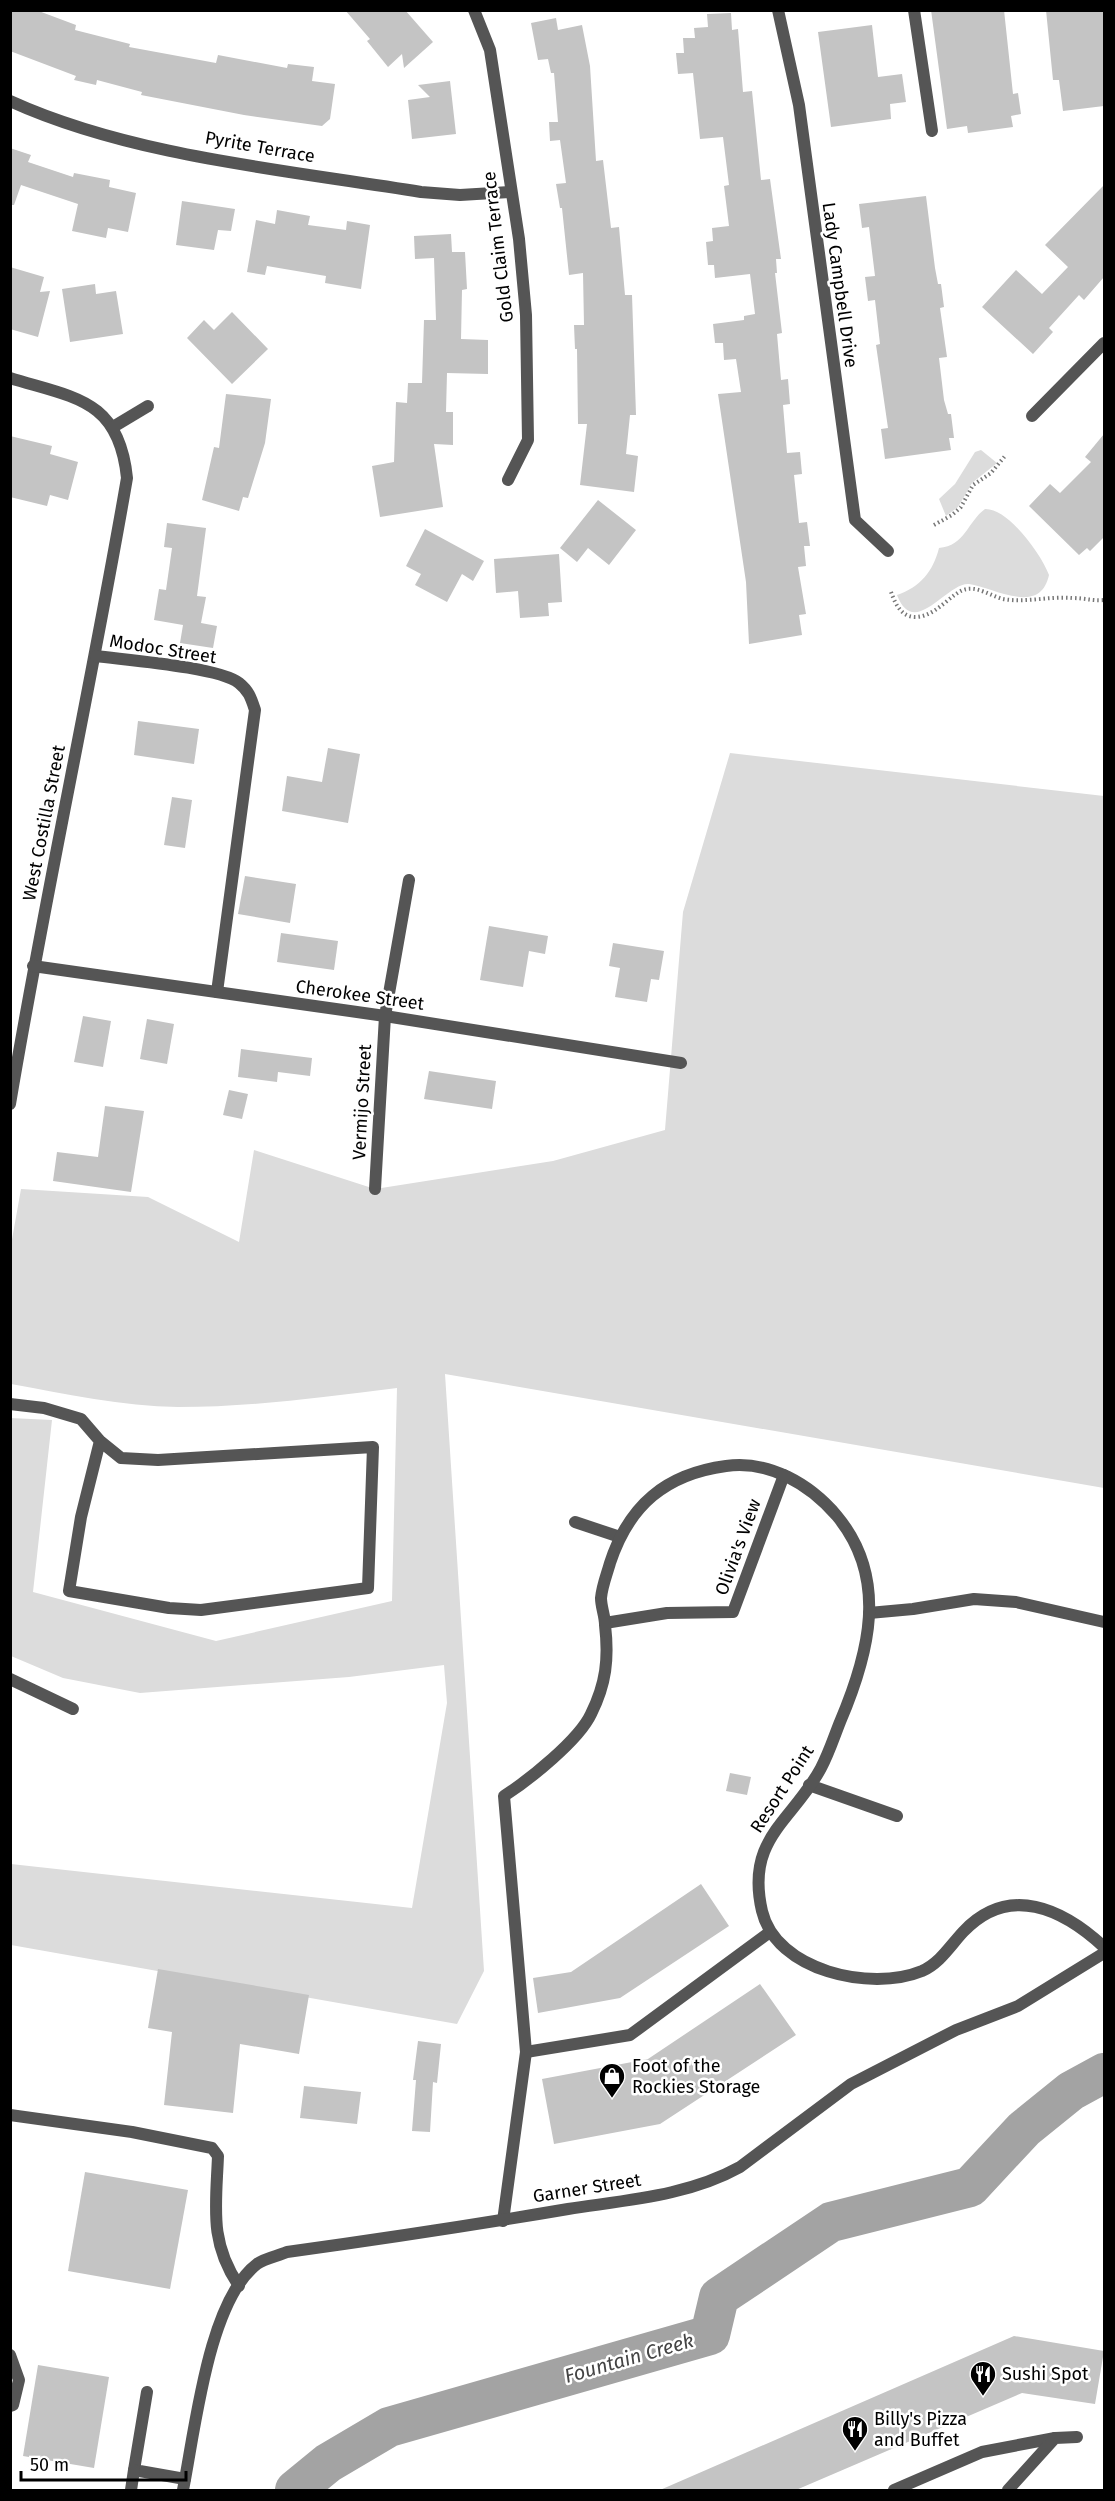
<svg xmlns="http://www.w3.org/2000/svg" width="1115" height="2501" viewBox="0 0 1115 2501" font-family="'Fira Sans',sans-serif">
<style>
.green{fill:#dcdcdc}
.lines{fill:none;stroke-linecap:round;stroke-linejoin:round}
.river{stroke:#a3a3a3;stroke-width:40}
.building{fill:#c4c4c4}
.path{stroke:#777;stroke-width:4;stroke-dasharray:1.5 3;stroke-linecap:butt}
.lane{stroke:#555;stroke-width:12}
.street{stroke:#555;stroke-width:12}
.labels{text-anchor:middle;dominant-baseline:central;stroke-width:5;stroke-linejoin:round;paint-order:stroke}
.street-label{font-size:18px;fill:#000;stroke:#fff}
.poi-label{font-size:18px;fill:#000;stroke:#fff;text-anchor:start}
.water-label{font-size:20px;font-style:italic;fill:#444;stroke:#fff}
</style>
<rect width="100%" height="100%" fill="#fff"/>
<!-- green -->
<g class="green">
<path d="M981 450 997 463 972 483 958 507 946 516 939 499 955 484 975 452Z"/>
<path d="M985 509C1008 508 1041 554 1049 575 1040 617 993 587 969 584 947 582 914 640 897 595 920 587 933 572 939 548 965 546 968 521 985 509Z"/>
<path d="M730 753 1104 796V1488L445 1374 484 1971 457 2024 11 1945V1864L412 1908 447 1703 444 1665 349 1677 140 1693 63 1678 11 1656 10 1418 52 1420 33 1592 216 1641 392 1601 397 1388C324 1397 252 1407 178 1407 122 1406 66 1394 11 1384V1245L21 1189 148 1197 239 1242 254 1150 375 1189 553 1161 665 1130 683 912Z"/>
</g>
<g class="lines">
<!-- river -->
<path class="river" d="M295 2490 328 2463 389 2427 710 2335 719 2297 831 2222 970 2187 1024 2129 1071 2091 1104 2073"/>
</g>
<!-- building -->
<g class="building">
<path d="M10 10H36L76 25 75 30 130 44 129 47 216 63 218 55 287 68 288 64 314 67 312 81 335 84 330 119 322 126 244 115 141 95 142 92 97 80 96 85 74 80 76 76 10 51Z"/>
<path d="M345 10H405L433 42 404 68 402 54 388 67 367 41 370 39Z"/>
<path d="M931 10H1004L1013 94 1018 93 1021 114 1011 116 1013 127 968 133 967 126 947 129Z"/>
<path d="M1046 10H1104V106L1063 111 1059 80H1053Z"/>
<path d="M731 13 732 30 738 29 743 92 752 91 761 180 770 179 781 259H776L777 273H775L782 333 777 334 781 380 788 379 790 404 783 405 787 453 800 452 802 474 794 475 799 523 807 522 810 546H804L806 566 798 567 806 614 799 615 802 635 749 644 746 582 718 394 741 392 736 359 724 360 723 343H715L713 324 744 320V316L755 314 750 274 715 278 714 265H708L706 242 713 241 712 228 729 226 724 186 729 185 723 137 700 139 693 73 678 74 676 53H684L683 38H695L694 28 708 27 707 14Z"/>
<path d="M556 18 558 30 582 25 590 66 596 161 603 160 611 228 619 227 625 295H632L636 415H630L626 454 638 456 634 492 580 485 587 424H578L577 349H575L574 325H584L583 273 569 275 562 208H560L556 184 566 183 560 140 550 141 549 122H558L554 73H551L548 59 538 60 531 23Z"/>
<path d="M872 25 878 77 902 74 906 102 890 104 891 119 831 127 818 32Z"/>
<path d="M450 81 456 134 412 139 408 100 430 97 418 85Z"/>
<path d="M10 148 31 155 28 162 73 177 74 173 110 180 109 187 136 193 128 232 108 228 106 238 72 231 78 204 21 185 14 205H10Z"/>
<path d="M1104 185V277L1084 300 1079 295 1049 328 1053 332 1033 354 982 307 1016 270 1042 294 1068 267 1045 245Z"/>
<path d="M926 196 935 268 938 284H941L944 307 940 308 947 357 939 358 944 400 948 414H951L954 438H949L951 450 885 459 881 429 888 428 876 345 880 344 875 300 868 301 865 277 875 276 869 227 862 228 859 204Z"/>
<path d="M182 201 235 209 231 231 218 230 214 250 176 245Z"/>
<path d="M277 210 310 216 308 225 346 230 347 221 370 225 361 289 325 283 326 276 267 266 265 275 247 272 256 220 275 224Z"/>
<path d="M451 234 452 252H465L467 289 462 290 461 339 488 340V374L447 373 446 412H453V445L434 444 443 507 380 517 372 466 394 462 396 402 407 403 408 383H422L424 320H436L434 258 415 259 414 236Z"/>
<path d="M10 267 44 277 40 292 50 291 38 337 10 329Z"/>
<path d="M95 284 96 294 116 291 123 334 70 342 62 289Z"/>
<path d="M232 312 268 349 232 384 187 338 204 320 214 330Z"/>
<path d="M226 394 271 399 265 443 248 498 243 497 239 511 202 500 214 447 219 448Z"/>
<path d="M1104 434V537L1090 551 1087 548 1079 555 1029 506 1050 484 1060 493 1091 462 1085 457Z"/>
<path d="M10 436 52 446 50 454 78 462 68 500 50 495 47 506 10 497Z"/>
<path d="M598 500 636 530 609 565 588 548 577 562 560 548Z"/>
<path d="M167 523 206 528 197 596 206 597 201 623 217 626 213 648 180 643 183 625 154 620 159 589 166 590 172 548 164 547Z"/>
<path d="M425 529 484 561 473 581 462 574 447 602 415 585 421 574 406 566Z"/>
<path d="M559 554 562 602 548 603 549 616 520 618 518 591 496 593 494 559Z"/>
<path d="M138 721 199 729 194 764 134 755Z"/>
<path d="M328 748 360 754 348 823 282 811 287 776 322 782Z"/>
<path d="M172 797 192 800 185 848 164 845Z"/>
<path d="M245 876 296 884 290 923 238 914Z"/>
<path d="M489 926 548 936 545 954 529 951 523 987 480 980Z"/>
<path d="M281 933 338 941 334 970 277 962Z"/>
<path d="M613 943 664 951 659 980 651 979 647 1002 615 997 620 968 609 966Z"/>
<path d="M83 1016 111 1021 103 1067 74 1062Z"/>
<path d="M147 1019 174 1024 167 1064 140 1059Z"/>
<path d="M241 1049 312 1058 310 1076 278 1072 277 1082 238 1077Z"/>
<path d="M429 1071 496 1081 492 1109 424 1099Z"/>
<path d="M229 1090 248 1094 242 1119 223 1115Z"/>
<path d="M105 1106 144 1111 131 1192 53 1181 57 1152 98 1157Z"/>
<path d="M730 1773 751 1777 747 1795 726 1791Z"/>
<path d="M701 1884 729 1926 620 1998 538 2013 533 1978 571 1972Z"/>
<path d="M158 1969 309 1995 299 2054 240 2044 233 2113 164 2105 172 2032 148 2028Z"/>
<path d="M760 1984 796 2035 660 2124 554 2144 542 2079 648 2059Z"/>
<path d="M418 2041 441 2044 437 2083 433 2082 430 2132 412 2131 416 2080H413Z"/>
<path d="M304 2086 361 2092 357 2124 300 2118Z"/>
<path d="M85 2172 188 2190 170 2289 68 2271Z"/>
<path d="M1014 2336 1104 2351 1095 2404 1022 2393 796 2490H660Z"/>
<path d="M38 2365 109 2377 94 2468 23 2456Z"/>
</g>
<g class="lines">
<!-- path -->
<g class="path">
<path d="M934 525 952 515 961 507 973 485 991 473 1005 456"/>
<path d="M891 592C895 603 901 617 915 617 937 617 952 591 967 589 979 587 991 596 1003 599 1025 603 1050 596 1072 598 1084 598 1092 601 1104 600"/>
</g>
<!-- lane -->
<g class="lane">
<path d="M914 10 932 131"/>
<path d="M10 1404 44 1408 81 1419 100 1441 121 1458 158 1460 373 1447 368 1588 201 1610 169 1608 69 1591 81 1517 100 1441"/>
<path d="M575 1522 620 1537"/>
<path d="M869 1613 913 1609 974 1599 1016 1602 1104 1622"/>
<path d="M605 1623 667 1613 733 1612 784 1475"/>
<path d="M10 1679 73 1709"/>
<path d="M809 1785 897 1816"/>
<path d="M526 2052 630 2035 770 1932"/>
<path d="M10 2115 132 2132 212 2148 218 2156C216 2207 209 2242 239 2286"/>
<path d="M503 2221 526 2052 504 1796C529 1780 579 1740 591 1714 606 1684 609 1659 605 1625 605 1616 601 1607 601 1598 602 1586 607 1574 610 1563 629 1505 666 1474 726 1466 769 1460 810 1484 837 1516 889 1579 869 1654 840 1722 834 1737 829 1753 821 1768 793 1821 745 1838 762 1911 776 1971 871 1992 922 1971 940 1963 950 1946 963 1932 1009 1883 1063 1909 1104 1947"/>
<path d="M10 2355 19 2380 13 2405 10 2406"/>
<path d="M147 2392 134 2470 185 2479"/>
<path d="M131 2490 134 2470"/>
<path d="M894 2490 982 2452 1055 2438"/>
<path d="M1008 2490 1055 2438 1077 2437"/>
</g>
<!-- street -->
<g class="street">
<path d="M474 10 490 50 519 239 526 315 528 440 508 480"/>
<path d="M778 10 799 105 855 520 888 551"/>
<path d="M10 101C133 157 288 170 421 192L460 195 510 192"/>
<path d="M10 378C75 398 119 399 127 478 91 687 45 895 10 1104"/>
<path d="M1032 416 1104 343"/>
<path d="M113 427 148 406"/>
<path d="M96 656C125 660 219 667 239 683 249 691 251 698 255 710L217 992"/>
<path d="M33 966 385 1016 681 1063"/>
<path d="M375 1189 385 1016 409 880"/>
<path d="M183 2490C195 2431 208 2301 257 2264 265 2258 278 2256 287 2252 381 2239 474 2225 568 2209 626 2200 688 2196 740 2167L851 2084 956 2030 1018 2006 1104 1953"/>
</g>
</g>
<!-- icons -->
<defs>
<g id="shop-pin" transform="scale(1.35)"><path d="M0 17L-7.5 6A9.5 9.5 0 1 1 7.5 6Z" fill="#000" stroke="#fff"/><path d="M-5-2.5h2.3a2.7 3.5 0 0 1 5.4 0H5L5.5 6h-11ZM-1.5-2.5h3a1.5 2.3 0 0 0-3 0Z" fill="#fff"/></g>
<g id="restaurant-pin" transform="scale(1.35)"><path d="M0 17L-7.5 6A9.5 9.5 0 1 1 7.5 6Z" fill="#000" stroke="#fff"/><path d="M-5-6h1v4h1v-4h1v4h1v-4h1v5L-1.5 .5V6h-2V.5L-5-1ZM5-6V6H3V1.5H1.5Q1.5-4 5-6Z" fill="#fff"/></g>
</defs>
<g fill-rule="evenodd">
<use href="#shop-pin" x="612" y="2076"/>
<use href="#restaurant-pin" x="983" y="2374"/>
<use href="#restaurant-pin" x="855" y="2429"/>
</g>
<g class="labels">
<!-- street labels -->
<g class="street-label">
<text transform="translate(260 147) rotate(10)">Pyrite Terrace</text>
<text transform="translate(498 247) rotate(-97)">Gold Claim Terrace</text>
<text transform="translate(840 285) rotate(82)">Lady Campbell Drive</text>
<text transform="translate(163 649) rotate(9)">Modoc Street</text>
<text transform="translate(44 823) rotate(-79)">West Costilla Street</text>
<text transform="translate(360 995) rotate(8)">Cherokee Street</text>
<text transform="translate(362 1102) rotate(-87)">Vermijo Street</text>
<text transform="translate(738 1547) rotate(-70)">Olivia's View</text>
<text transform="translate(782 1789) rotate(-57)">Resort Point</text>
<text transform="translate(587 2188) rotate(-9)">Garner Street</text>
</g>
<!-- poi labels -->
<g class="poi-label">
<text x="632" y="2066">Foot of the<tspan x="632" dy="21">Rockies Storage</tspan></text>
<text x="1002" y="2374">Sushi Spot</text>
<text x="874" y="2419">Billy's Pizza<tspan x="874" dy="21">and Buffet</tspan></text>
</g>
<!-- water labels -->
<g class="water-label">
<text transform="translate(629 2358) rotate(-16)">Fountain Creek</text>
</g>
</g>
<!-- border -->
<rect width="1115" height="2501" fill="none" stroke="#000000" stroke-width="24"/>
<!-- scale -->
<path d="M21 2471v9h165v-9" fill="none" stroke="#000000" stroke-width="3"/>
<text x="30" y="2471" font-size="18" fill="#000000" stroke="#ffffff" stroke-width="4.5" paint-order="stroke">50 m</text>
</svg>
